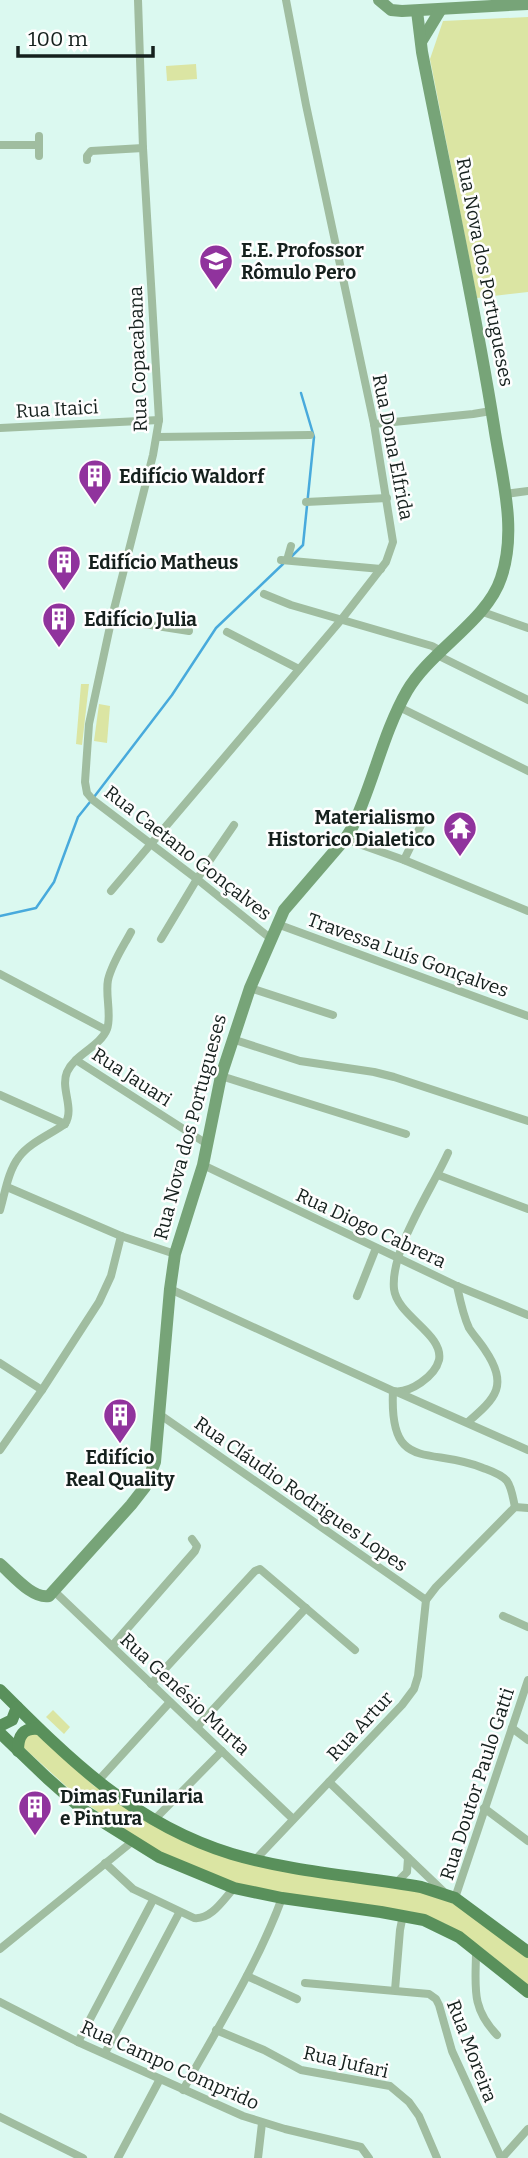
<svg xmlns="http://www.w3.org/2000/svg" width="528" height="2158" viewBox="0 0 528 2158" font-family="Bitter,serif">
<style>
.green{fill:#dbe5a3}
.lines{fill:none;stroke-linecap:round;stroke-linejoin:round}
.stream{stroke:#48aadc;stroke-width:2.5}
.street{stroke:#a0bda0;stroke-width:8}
.secondary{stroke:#77a478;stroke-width:12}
.primary{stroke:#59905b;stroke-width:12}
.labels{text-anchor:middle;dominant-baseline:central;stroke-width:5;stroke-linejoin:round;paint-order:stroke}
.poi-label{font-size:19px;font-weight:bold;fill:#15201d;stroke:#fefefe;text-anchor:start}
.street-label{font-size:19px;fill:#15201d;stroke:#fefefe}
</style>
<rect width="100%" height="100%" fill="#dbf9f0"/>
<!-- green -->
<g class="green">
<path d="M528 17V292L477 298 430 59 443 21Z"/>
<path d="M196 64 197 79 167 81 166 66Z"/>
<path d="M81 684H89L82 745 76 744Z"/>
<path d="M99 704 110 706 107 743 94 741Z"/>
<path d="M53 1710 70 1727 64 1734 46 1717Z"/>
<path d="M36 1731 94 1786 182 1840 420 1891 455 1903 528 1958V1985L481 1947 446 1924 413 1912 286 1894 231 1883 160 1852 116 1825 79 1798 23 1747 26 1733Z"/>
</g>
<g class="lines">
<!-- stream -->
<g class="stream">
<path d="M291 557 303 545 314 437 301 393"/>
<path d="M94 797 172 695 216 628 283 564"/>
<path d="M0 916 36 908 54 882 78 817 90 802"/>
</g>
<!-- street -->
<g class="street">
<path d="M138 0 143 148 159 420 153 455 112 617 89 724 85 782 87 793 93 800 197 879 270 938"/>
<path d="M0 145H39"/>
<path d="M39 156V136"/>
<path d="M87 160V156L91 151 143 148"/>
<path d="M374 424 473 414 491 411"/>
<path d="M0 428 159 420"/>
<path d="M157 437 310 435"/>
<path d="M505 494 528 491"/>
<path d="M306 502 387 498"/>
<path d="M281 560 381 569"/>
<path d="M287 560 291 546"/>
<path d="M264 594 291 605 432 646 441 651"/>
<path d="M480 611 528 628"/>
<path d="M112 619 189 631"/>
<path d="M227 632 299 669"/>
<path d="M437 655 528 700"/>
<path d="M399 707 528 771"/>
<path d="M345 839 404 860 528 911"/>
<path d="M404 860 424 819"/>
<path d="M111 891 341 620 386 562 393 542 374 424 306 105 286 0"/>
<path d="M277 924 528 1016"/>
<path d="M161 939 197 879 234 825"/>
<path d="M0 974 106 1030"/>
<path d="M250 988 333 1015"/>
<path d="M232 1039 300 1061 374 1072 394 1077 528 1121"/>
<path d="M76 1060 207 1144"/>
<path d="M221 1076 406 1134"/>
<path d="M0 1095 65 1124"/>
<path d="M203 1165 457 1286 528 1315"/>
<path d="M438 1175 528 1209"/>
<path d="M7 1187 121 1236 175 1254"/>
<path d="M0 1210C5 1193 8 1171 19 1157 29 1143 51 1134 65 1124 75 1108 60 1089 67 1072 75 1054 100 1047 107 1029 112 1016 105 995 108 980 112 963 123 947 131 932"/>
<path d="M457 1286C460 1300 463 1315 469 1328 474 1336 480 1342 485 1350 509 1385 496 1398 468 1422"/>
<path d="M170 1289 393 1391C410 1394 435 1376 439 1360 444 1334 397 1316 394 1289 390 1250 432 1189 448 1153"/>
<path d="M357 1296 376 1248"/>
<path d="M0 1363 42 1390"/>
<path d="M393 1391C389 1474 430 1446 483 1468 491 1471 501 1474 507 1481 512 1488 513 1499 515 1507"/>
<path d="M397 1392 528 1450"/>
<path d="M159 1414 426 1600"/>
<path d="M0 1450 42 1390 99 1302 111 1276 121 1236"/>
<path d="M54 1591 293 1819"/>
<path d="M503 1616 528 1627"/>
<path d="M112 1646 195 1551 197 1546 192 1539"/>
<path d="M151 1684 255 1571 260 1569 355 1650"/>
<path d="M197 1727 306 1608"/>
<path d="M512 1728 528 1740"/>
<path d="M98 1781 170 1702"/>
<path d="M329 1782 445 1893"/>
<path d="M484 1808 528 1841"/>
<path d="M153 1821 222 1751"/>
<path d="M255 1860 402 1705 414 1689 418 1676 426 1600 436 1587 515 1507 528 1508"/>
<path d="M105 1863 133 1889 194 1918C211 1920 223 1900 234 1888"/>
<path d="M396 1883 407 1872 408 1858"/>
<path d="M455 1898 528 1680"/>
<path d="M0 1949 133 1841"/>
<path d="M476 1950C476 1986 470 2007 497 2035"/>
<path d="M247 1976 297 1999"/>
<path d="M305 1983 429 1994 436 1999 439 2005 452 2051 501 2158"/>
<path d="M395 1990 400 1930 403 1915"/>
<path d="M0 2002 78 2042 243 2116 285 2129 361 2147 369 2158"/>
<path d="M216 2030 264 2050 301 2070 390 2086 409 2102 419 2116 437 2158"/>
<path d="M78 2042 153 1900"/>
<path d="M105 2053 179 1913"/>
<path d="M183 2090C218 2027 257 1966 282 1898"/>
<path d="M0 2117 83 2158"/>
<path d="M118 2158 160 2079"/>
<path d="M258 2158 262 2123"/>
<path d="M502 2158 528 2129"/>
</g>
<!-- secondary -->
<g class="secondary">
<path d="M379 0 391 10 402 11 528 4"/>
<path d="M421 42 441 9"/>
<path d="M0 1564C13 1575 32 1599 49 1596L131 1505 145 1487 155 1462 170 1289 175 1254 203 1165 221 1076 250 988 284 910 345 839 352 828C373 784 383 733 407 691 431 650 487 621 501 578 518 529 501 474 494 426 474 300 446 176 422 52L417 11"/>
</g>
<!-- primary -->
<g class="primary">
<path d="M0 1690C70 1760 134 1824 232 1854 293 1872 358 1876 421 1887L455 1898 528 1952"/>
<path d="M0 1726 12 1720 17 1707"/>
<path d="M0 1733 47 1778 82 1809 159 1857 234 1888 282 1898 381 1912 424 1920 459 1937 528 1992"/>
<path d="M18 1751C18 1736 23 1727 39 1729"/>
</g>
</g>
<!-- icons -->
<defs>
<g id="school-pin" transform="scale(1.75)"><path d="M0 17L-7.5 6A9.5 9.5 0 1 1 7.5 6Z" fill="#90339d" stroke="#fefefe"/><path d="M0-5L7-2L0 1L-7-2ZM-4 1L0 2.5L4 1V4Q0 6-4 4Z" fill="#fff"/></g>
<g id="building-pin" transform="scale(1.75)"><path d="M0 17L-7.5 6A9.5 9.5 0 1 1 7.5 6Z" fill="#90339d" stroke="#fefefe"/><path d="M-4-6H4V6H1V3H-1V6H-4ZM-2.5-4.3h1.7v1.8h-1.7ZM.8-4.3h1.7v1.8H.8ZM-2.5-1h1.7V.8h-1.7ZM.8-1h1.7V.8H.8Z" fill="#fff"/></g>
<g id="temple-pin" transform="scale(1.75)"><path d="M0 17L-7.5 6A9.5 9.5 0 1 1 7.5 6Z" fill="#90339d" stroke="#fefefe"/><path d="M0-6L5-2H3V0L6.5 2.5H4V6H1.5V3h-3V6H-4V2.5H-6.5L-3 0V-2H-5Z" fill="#fff"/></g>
</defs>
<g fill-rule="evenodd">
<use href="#school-pin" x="216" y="261"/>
<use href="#building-pin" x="95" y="476"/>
<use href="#building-pin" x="64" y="562"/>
<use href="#building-pin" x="59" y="619"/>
<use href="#temple-pin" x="460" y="828"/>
<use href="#building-pin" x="120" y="1415"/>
<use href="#building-pin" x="35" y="1807"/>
</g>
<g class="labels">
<!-- poi labels -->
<g class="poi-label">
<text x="241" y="250">E.E. Profossor<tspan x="241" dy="22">Rômulo Pero</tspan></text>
<text x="119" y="476">Edifício Waldorf</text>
<text x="88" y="562">Edifício Matheus</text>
<text x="84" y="619">Edifício Julia</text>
<text x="435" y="817" text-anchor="end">Materialismo<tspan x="435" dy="22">Historico Dialetico</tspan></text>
<text x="120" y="1457" text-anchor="middle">Edifício<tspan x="120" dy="22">Real Quality</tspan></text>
<text x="60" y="1796">Dimas Funilaria<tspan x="60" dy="22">e Pintura</tspan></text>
</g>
<!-- street labels -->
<g class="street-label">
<text transform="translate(485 272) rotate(79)">Rua Nova dos Portugueses</text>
<text transform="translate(138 359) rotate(-92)">Rua Copacabana</text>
<text transform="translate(57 409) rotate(-3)">Rua Itaici</text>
<text transform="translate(393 447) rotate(79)">Rua Dona Elfrida</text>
<text transform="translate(188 853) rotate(38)">Rua Caetano Gonçalves</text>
<text transform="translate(408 955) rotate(20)">Travessa Luís Gonçalves</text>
<text transform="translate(132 1077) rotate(33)">Rua Jauari</text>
<text transform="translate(190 1127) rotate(-75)">Rua Nova dos Portugueses</text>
<text transform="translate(371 1228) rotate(25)">Rua Diogo Cabrera</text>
<text transform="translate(301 1494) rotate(35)">Rua Cláudio Rodrigues Lopes</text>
<text transform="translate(185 1694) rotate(43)">Rua Genésio Murta</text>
<text transform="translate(360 1726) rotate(-47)">Rua Artur</text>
<text transform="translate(477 1784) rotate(-72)">Rua Doutor Paulo Gatti</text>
<text transform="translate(472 2051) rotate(69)">Rua Moreira</text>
<text transform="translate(346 2062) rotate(13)">Rua Jufari</text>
<text transform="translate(170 2065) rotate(24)">Rua Campo Comprido</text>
</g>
</g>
<!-- scale -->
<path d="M18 46v10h135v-10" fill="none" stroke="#15201d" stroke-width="3.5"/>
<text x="28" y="46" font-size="21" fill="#15201d" stroke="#fefefe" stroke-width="5" paint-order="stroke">100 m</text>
</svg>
